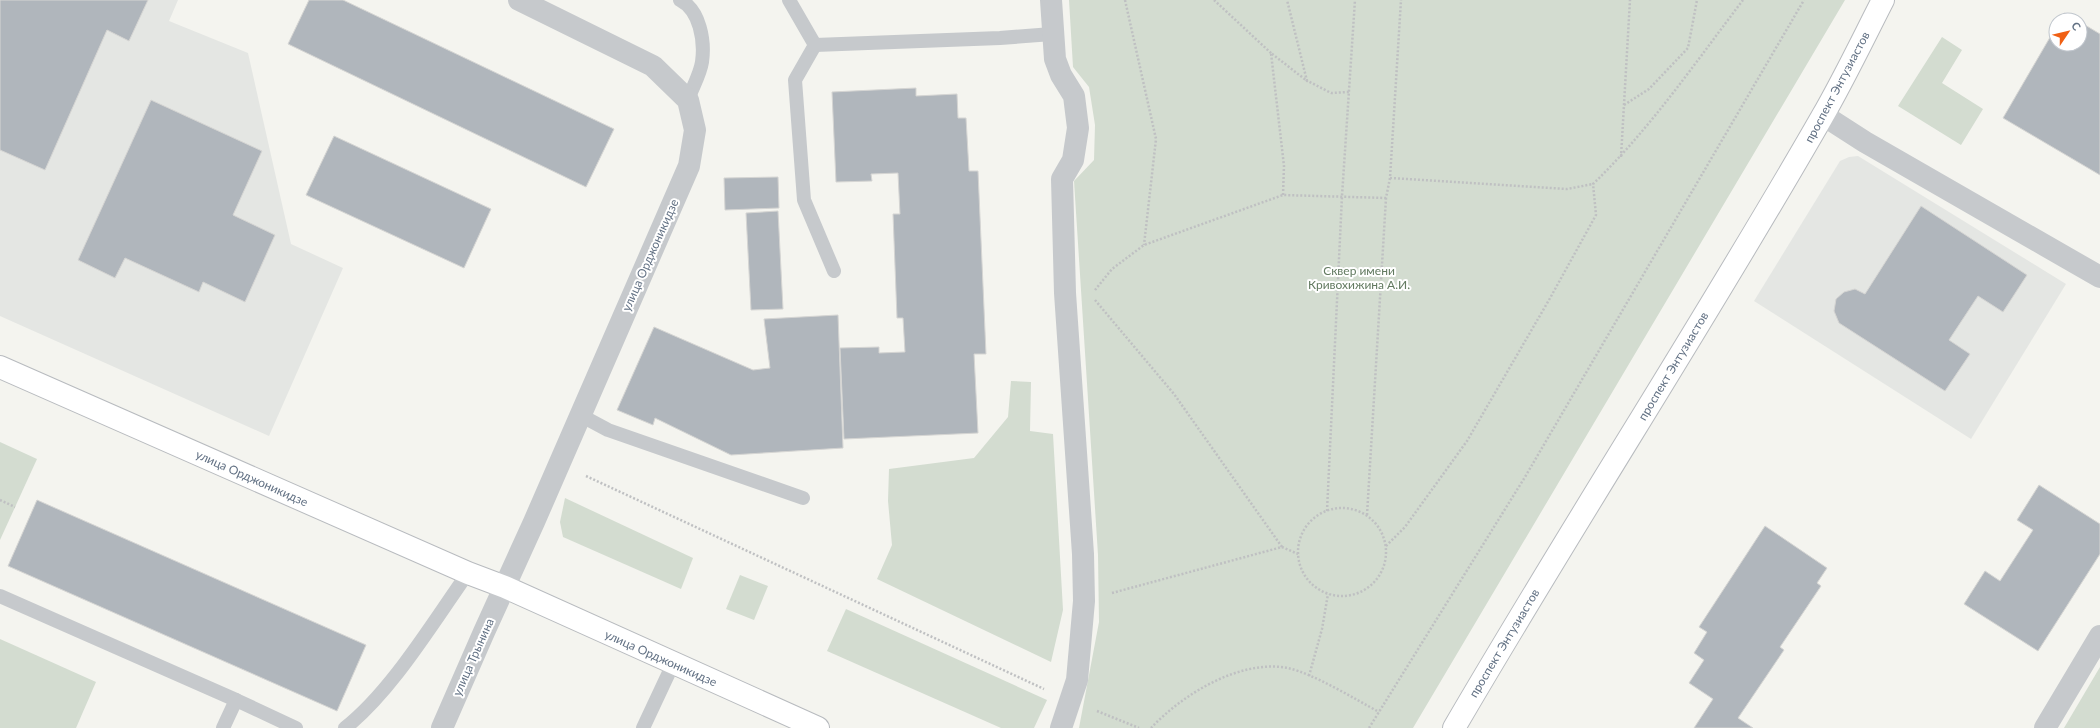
<svg xmlns="http://www.w3.org/2000/svg" width="2100" height="728" viewBox="0 0 2100 728" font-family="Lato,sans-serif">
<style>
.built{fill:#e4e6e3}
.green{fill:#d3dcd0}
.building{fill:#b0b6bc;stroke:#d5d5d3}
.lines{fill:none;stroke-linecap:round;stroke-linejoin:round}
.primary-casing{stroke:#b8bbbf;stroke-width:24}
.path{stroke:#bfc0c2;stroke-width:2.5;stroke-dasharray:2 2;stroke-linecap:butt}
.lane{stroke:#c6c9cc;stroke-width:14}
.street{stroke:#c6c9cc;stroke-width:22}
.primary{stroke:#fff;stroke-width:22}
.labels{text-anchor:middle;dominant-baseline:central;stroke-width:4;stroke-linejoin:round;paint-order:stroke}
.street-label{font-size:12px;fill:#617083;stroke:#fff}
.park-label{font-size:12px;fill:#627a60;stroke:#fff}
</style>
<rect width="100%" height="100%" fill="#f4f4ef"/>
<!-- built -->
<g class="built">
<path d="M0 0H178L169 21 248 53 291 244 343 268 269 436 0 316Z"/>
<path d="M1858 156 2066 284 1971 439 1754 301 1840 161 1849 157Z"/>
</g>
<!-- green -->
<g class="green">
<path d="M1069 0H1845L1413 728H1079L1099 622 1098 555 1074 181 1094 160 1095 125 1089 87 1073 67Z"/>
<path d="M1942 37 1962 50 1942 83 1983 109 1961 145 1898 106Z"/>
<path d="M1011 381 1031 382 1030 431 1053 434 1063 610 1051 662 877 579 892 545 888 501 889 469 974 458 1008 417Z"/>
<path d="M0 442 37 459 0 540Z"/>
<path d="M565 498 693 558 681 589 563 537 560 522Z"/>
<path d="M740 575 768 586 754 620 726 609Z"/>
<path d="M846 609 1047 700 1034 728H1001L827 651Z"/>
<path d="M0 639 96 682 76 728H0Z"/>
<path d="M2100 667V728H2064Z"/>
</g>
<!-- building -->
<g class="building">
<path d="M0 0H148L129 41 107 30 45 170 0 150Z"/>
<path d="M309 0H343L614 129 586 187 288 44Z"/>
<path d="M2064 13 2076 20H2060Z"/>
<path d="M2080 22 2100 34V175L2003 118 2056 27V44H2080Z"/>
<path d="M916 88V96L957 94 958 118H966L969 171H978L986 354H974L978 433 844 439 840 348 879 347V353L905 352 903 318H897L893 214H900L898 173 871 174 872 181 836 182 832 92Z"/>
<path d="M151 100 262 151 233 215 275 235 245 302 203 282 199 292 125 258 115 278 78 260Z"/>
<path d="M334 136 491 209 464 268 306 195Z"/>
<path d="M778 177 779 208 725 210 724 178Z"/>
<path d="M1921 206 2027 275 2003 312 1978 296 1949 340 1970 354 1945 391 1839 323 1834 311 1836 299 1844 292 1855 289 1865 294Z"/>
<path d="M778 211 783 309 751 310 746 213Z"/>
<path d="M838 315 843 448 731 455 655 418 653 425 617 410 654 327 753 370 770 368 764 319Z"/>
<path d="M2039 485 2100 524V554L2038 651 1964 604 1985 571 2000 581 2033 530 2017 520Z"/>
<path d="M37 500 366 645 337 711 8 566Z"/>
<path d="M1765 526 1827 568 1817 583 1821 586 1780 647 1784 650 1738 718 1753 728H1694L1713 699 1689 683 1704 660 1694 653 1707 632 1699 627Z"/>
</g>
<g class="lines">
<!-- primary casing -->
<g class="primary-casing">
<g id="primary">
<path d="M0 367 468 573 505 587 818 728"/>
<path d="M1454 728C1574 522 1704 323 1822 117 1844 79 1863 39 1883 0"/>
</g>
</g>
<!-- path -->
<g class="path">
<path d="M1125 0 1156 139 1144 245"/>
<path d="M1214 0 1272 54"/>
<path d="M1306 80 1331 93 1349 92"/>
<path d="M1624 105 1649 89 1688 48 1697 0"/>
<path d="M1621 157 1630 0"/>
<path d="M1390 178 1567 189 1593 184"/>
<path d="M1283 195 1284 166 1271 53 1307 81 1287 0"/>
<path d="M1095 290 1112 269 1144 245 1283 195 1386 198"/>
<path d="M1095 300 1174 394 1282 547"/>
<path d="M586 476 1044 689"/>
<path d="M0 500 15 507"/>
<circle cx="1342" cy="552" r="44"/>
<path d="M1327 511 1342 196 1355 0"/>
<path d="M1367 515 1386 198 1390 178 1401 0"/>
<path d="M1386 546 1405 527 1467 441 1549 300 1596 215 1593 184C1650 129 1695 63 1743 0"/>
<path d="M1112 593 1282 547 1298 554"/>
<path d="M1309 676 1322 629 1328 594"/>
<path d="M1097 711 1139 728"/>
<path d="M1151 728C1183 694 1240 659 1288 668 1314 674 1355 699 1379 712"/>
<path d="M1369 728 1525 477 1804 0"/>
</g>
<!-- lane -->
<g class="lane">
<path d="M680 0C700 10 705 41 702 62 700 75 692 88 688 100"/>
<path d="M789 0 815 45 795 80 804 200 834 271"/>
<path d="M815 45 1000 38 1052 34"/>
<path d="M580 415 608 430 803 498"/>
<path d="M0 596 236 700"/>
<path d="M223 728 236 700 296 728"/>
<path d="M345 728C392 691 433 622 468 573"/>
<path d="M643 728 673 664"/>
</g>
<!-- street -->
<g class="street">
<path d="M1051 0 1055 59 1061 75 1074 96 1078 128 1073 160 1062 179 1065 293 1083 554 1084 601 1077 680 1061 728"/>
<path d="M1823 115 1865 142 2100 277"/>
<path d="M442 728 484 632 534 522 689 166 695 130 688 100 653 66 519 0"/>
<path d="M2045 728 2100 636"/>
</g>
<!-- primary -->
<use href="#primary" class="primary"/>
</g>
<g class="labels">
<!-- street labels -->
<g class="street-label">
<text transform="translate(1837 87) rotate(-62)">проспект Энтузиастов</text>
<text transform="translate(650 255) rotate(-66)">улица Орджоникидзе</text>
<text transform="translate(1673 366) rotate(-59)">проспект Энтузиастов</text>
<text transform="translate(252 478) rotate(24)">улица Орджоникидзе</text>
<text transform="translate(1504 643) rotate(-59)">проспект Энтузиастов</text>
<text transform="translate(473 657) rotate(-66)">улица Трынина</text>
<text transform="translate(661 658) rotate(24)">улица Орджоникидзе</text>
</g>
<!-- park labels -->
<g class="park-label">
<text x="1359" y="270">Сквер имени<tspan x="1359" dy="14">Кривохижина А.И.</tspan></text>
</g>
</g>
<!-- north arrow -->
<g transform="translate(2068 32) rotate(55)"><circle r="19" fill="#ffffff" stroke="#c0c6cd"/>
<path d="M0-3L7 15L0 10L-7 15Z" fill="#f06014"/>
<text y="-6" font-size="11" font-weight="bold" text-anchor="middle" fill="#617083">С</text>
</g>
</svg>
